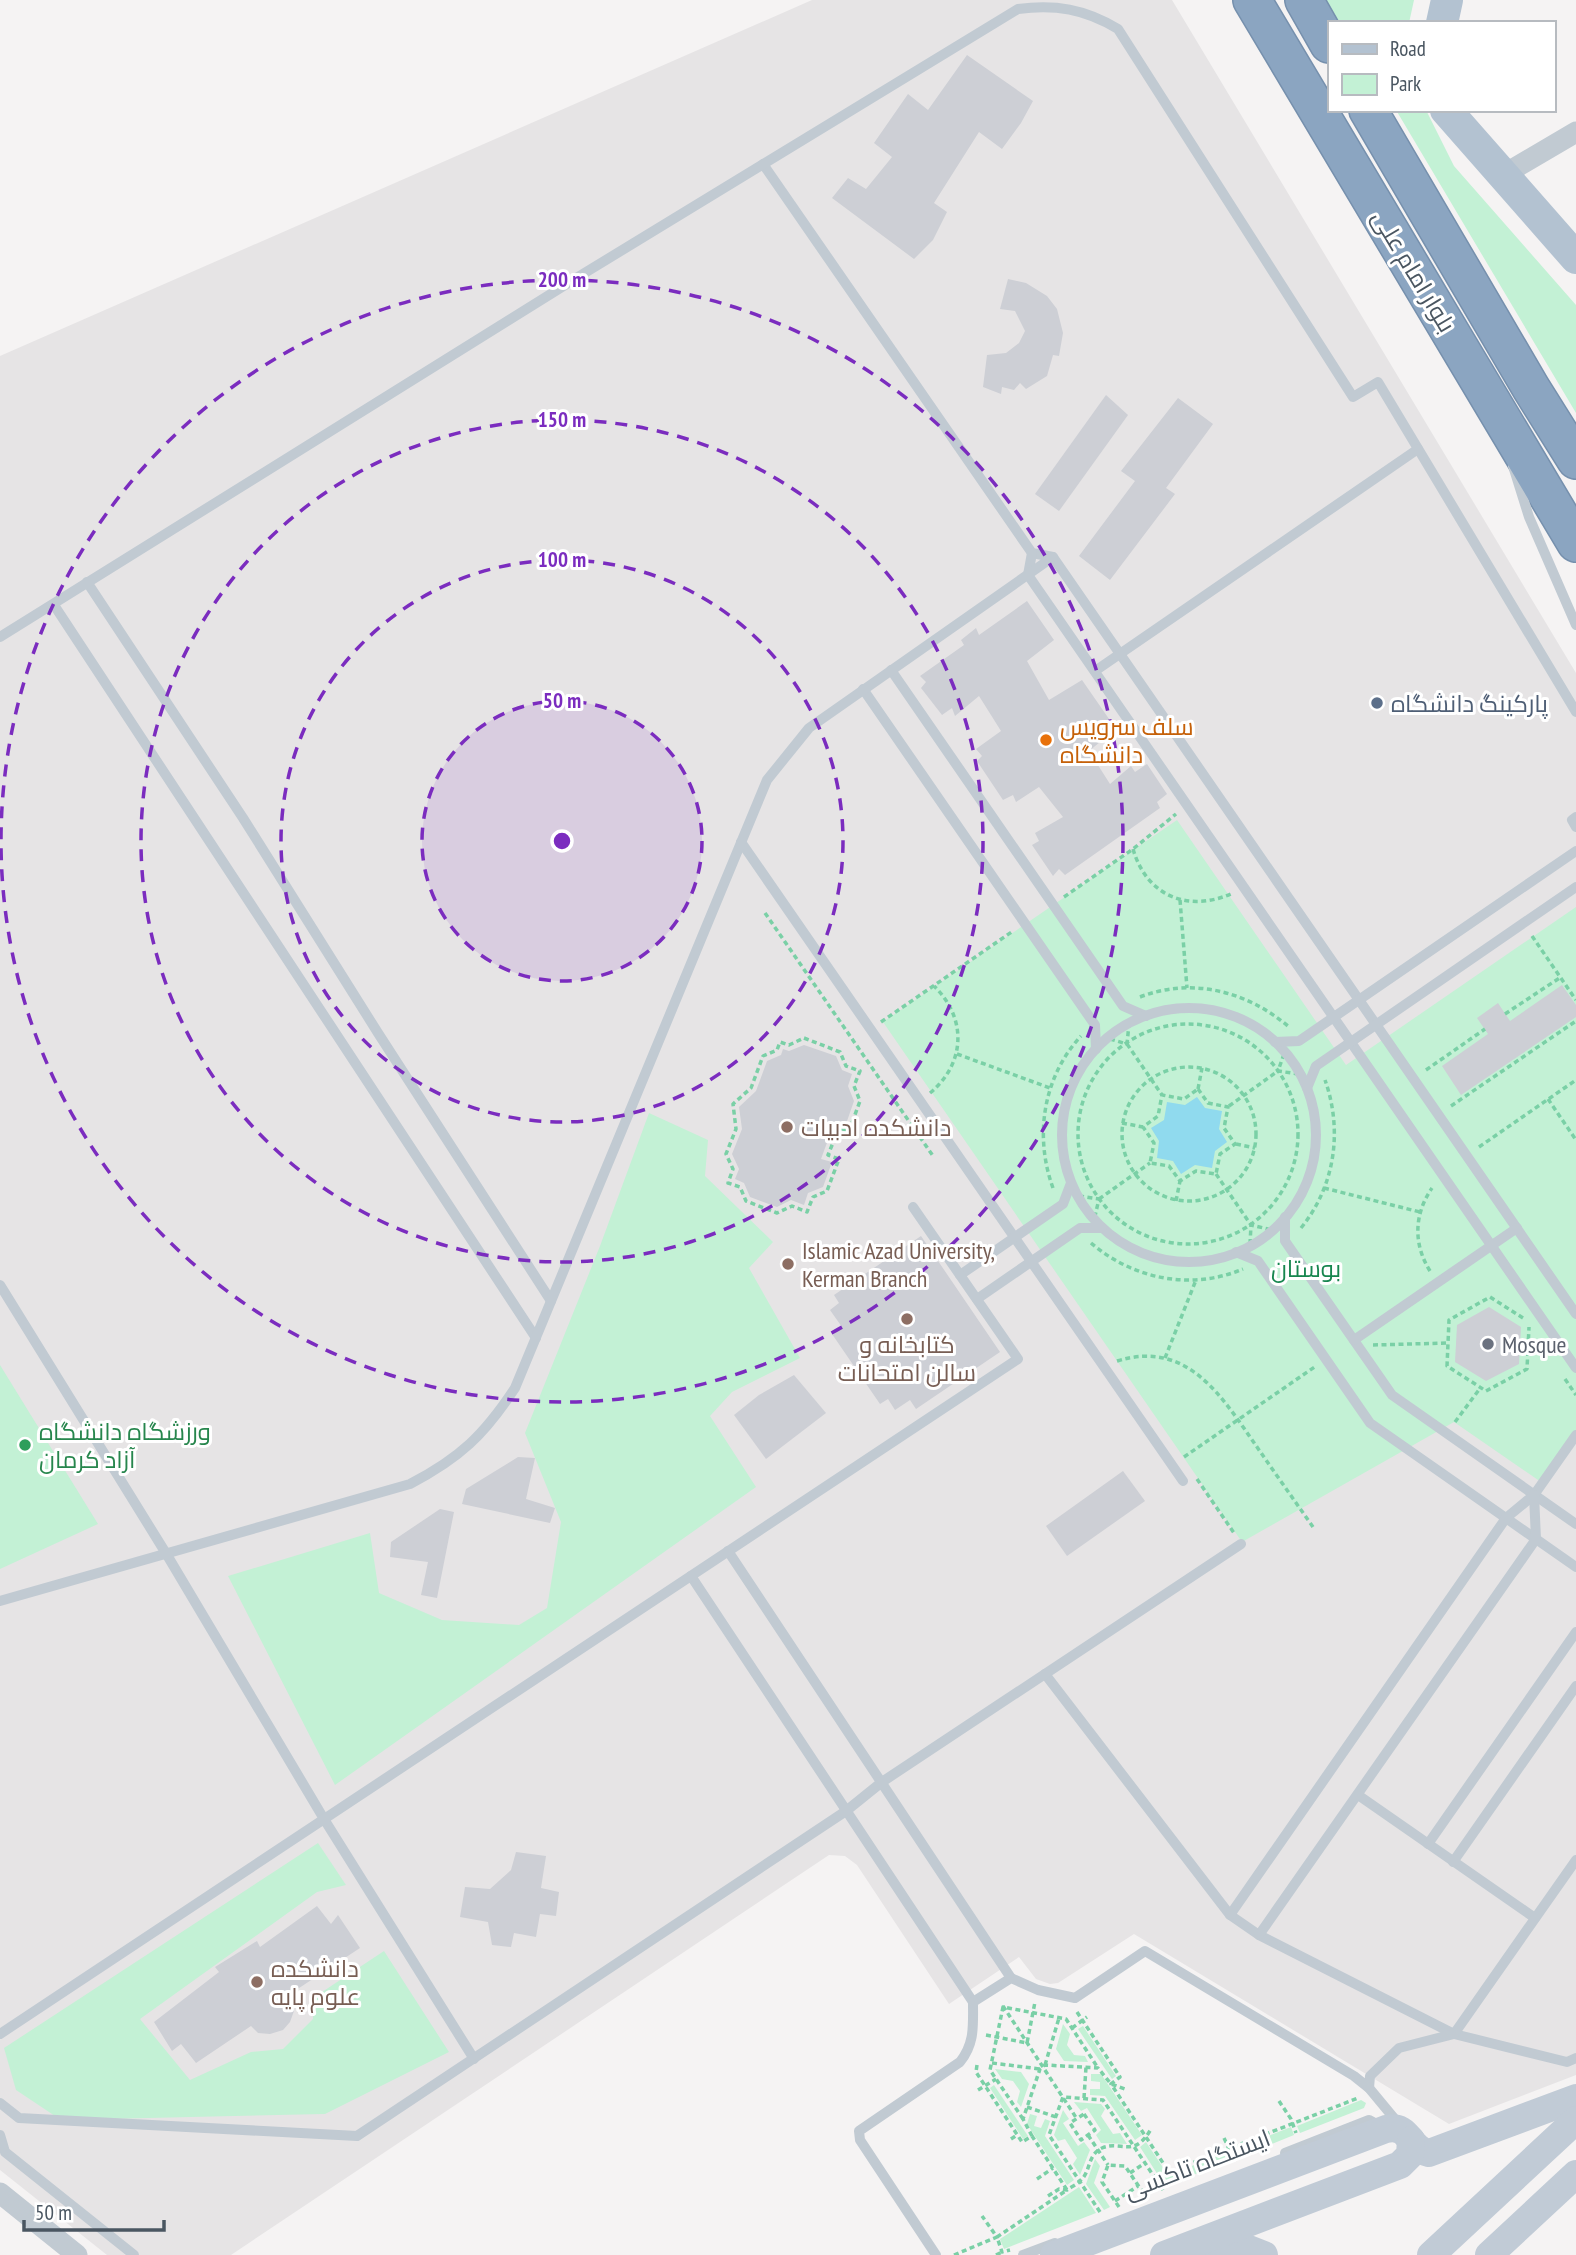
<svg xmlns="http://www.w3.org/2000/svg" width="1576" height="2255" viewBox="0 0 1576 2255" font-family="'PT Sans Narrow',Cairo,sans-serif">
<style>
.education{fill:#e6e4e5}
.green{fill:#c3f1d5}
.water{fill:#90daee}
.building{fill:#cdcfd5}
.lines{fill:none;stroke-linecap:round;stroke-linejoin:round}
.highway-casing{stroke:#7690ad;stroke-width:40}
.path{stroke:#7ad0a6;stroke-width:3.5;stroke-dasharray:5 3.5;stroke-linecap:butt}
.lane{stroke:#c1cad2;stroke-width:10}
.street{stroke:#c1cad2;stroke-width:21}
.secondary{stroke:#c1cbd6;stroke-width:28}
.primary{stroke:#b3c2d1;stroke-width:32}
.highway{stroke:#8ba5c1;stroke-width:37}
.ring{fill:none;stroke:#7b2cbf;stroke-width:3.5;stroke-dasharray:12 9}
.service-dot{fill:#5c6f8a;stroke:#fff;stroke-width:2.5}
.food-dot{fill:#e8710a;stroke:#fff;stroke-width:2.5}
.education-dot{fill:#8d6e63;stroke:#fff;stroke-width:2.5}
.worship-dot{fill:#6b7280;stroke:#fff;stroke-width:2.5}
.leisure-dot{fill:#2e9e5b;stroke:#fff;stroke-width:2.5}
.labels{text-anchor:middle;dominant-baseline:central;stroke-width:6;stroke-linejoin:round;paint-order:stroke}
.street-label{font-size:24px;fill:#4a5661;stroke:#fff}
.service-label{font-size:24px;fill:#4e5e75;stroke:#fff;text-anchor:start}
.food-label{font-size:24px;fill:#c56008;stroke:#fff;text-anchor:start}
.education-label{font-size:24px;fill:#785e54;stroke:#fff;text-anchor:start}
.park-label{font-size:24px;fill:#17864f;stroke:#fff}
.worship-label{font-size:24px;fill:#5b616d;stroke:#fff;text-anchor:start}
.leisure-label{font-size:24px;fill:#27864d;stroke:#fff;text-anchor:start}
.centre{fill:#7b2cbf;stroke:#fff;stroke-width:3.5}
.ring-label{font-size:21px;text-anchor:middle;font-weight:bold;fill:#7b2cbf;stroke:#fff;stroke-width:6;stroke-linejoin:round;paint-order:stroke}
</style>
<rect width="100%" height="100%" fill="#f5f3f3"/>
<!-- education -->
<path class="education" d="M812 0H1172L1576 673V2075L1449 2124 1134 1934 1058 1983 1050 1984 1036 1979 1019 1957 949 2004 857 1865 845 1856 829 1855 231 2255H107L0 2170V356Z"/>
<!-- green -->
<g class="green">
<path d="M1326 0H1414L1409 23H1339Z"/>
<path d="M1396 110H1426L1454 166 1576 305V413Z"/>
<path d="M1177 820 1346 1065 1576 907V1432L1541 1482 1454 1422 1242 1542 883 1022Z"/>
<path d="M649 1113 708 1140 705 1176 773 1242 749 1268 800 1358 732 1392 710 1416 756 1487 335 1785 228 1576 370 1533 379 1593 442 1620 519 1625 547 1608 561 1522 525 1433 600 1246Z"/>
<path d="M0 1365 98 1524 0 1569Z"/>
<path d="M318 1843 346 1885 317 1892 140 2019 190 2080 251 2052 283 2049 313 2019V1998L384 1951 449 2052 325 2114 61 2120 16 2090 4 2048Z"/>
<path d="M1063 2024 1070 2034 1067 2045 1074 2055 1085 2056 1088 2062 1064 2061 1056 2049Z"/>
<path d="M1083 2026 1116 2076 1112 2079 1078 2029Z"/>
<path d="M995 2069 1021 2072 1029 2084 1021 2107 1017 2102 1020 2091 1013 2081 1002 2079Z"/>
<path d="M1091 2074H1101L1142 2135 1135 2140 1105 2096 1090 2095V2089H1100V2082L1091 2081Z"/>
<path d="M994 2085 1028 2136 1023 2139 990 2088Z"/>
<path d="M1361 2100 1366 2103 1364 2108 1300 2133 1297 2126Z"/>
<path d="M1074 2102 1101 2104 1105 2109 1101 2116 1113 2134 1120 2133 1127 2144 1101 2143 1096 2135 1101 2130 1087 2108 1081 2111Z"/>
<path d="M1063 2110 1069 2119 1063 2123 1078 2146 1084 2142 1090 2150 1080 2175 1073 2164 1077 2158 1065 2139 1058 2141 1054 2135Z"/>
<path d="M1030 2114 1037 2116 1034 2126 1041 2128 1045 2119 1050 2121 1045 2136 1074 2180 1067 2185 1027 2124Z"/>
<path d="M1291 2127 1294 2135 1237 2158 1233 2150Z"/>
<path d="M1146 2142 1168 2175 1228 2152 1231 2160 1165 2186 1140 2147Z"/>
<path d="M1095 2159 1100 2166 1094 2183 1110 2207 1104 2210 1086 2184Z"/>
<path d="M1079 2187 1096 2213 1004 2249 1000 2239Z"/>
</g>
<!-- water -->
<path class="water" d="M1197 1097 1205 1108 1222 1111 1219 1129 1227 1142 1215 1151 1212 1168 1195 1165 1181 1174 1173 1161 1157 1158 1159 1141 1151 1128 1164 1120 1167 1102 1185 1105Z"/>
<!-- building -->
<g class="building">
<path d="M967 55 1033 101 1021 123 1002 149 979 132 934 203 947 212 933 240 914 259 832 198 848 178 866 189 892 157 874 143 908 94 928 110Z"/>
<path d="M1008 279 1026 283 1047 296 1057 309 1063 333 1059 356 1053 355 1047 376 1026 389 1020 383 1014 390 1002 387 1001 394 983 387 987 355 1006 353 1019 343 1025 331 1015 311 1000 309Z"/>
<path d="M1106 395 1128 415 1059 511 1035 494Z"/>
<path d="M1178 398 1213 424 1166 488 1175 494 1110 580 1079 556 1135 481 1121 471Z"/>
<path d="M1027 601 1054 640 1027 661 1049 700 1082 680 1116 729 1089 751 1110 784 1131 766 1135 772 1147 764 1167 794 1157 802 1160 808 1065 875 1059 869 1053 876 1032 845 1039 841 1035 833 1063 817 1039 787 1016 802 1013 795 1003 800 977 761 982 756 976 749 1001 731 979 696 955 716 952 708 942 715 921 688 926 682 920 676 964 645 961 640 976 628 979 635Z"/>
<path d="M1562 985 1576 1005V1017L1461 1095 1442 1066 1488 1034 1477 1018 1498 1003 1510 1021Z"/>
<path d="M804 1045 836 1056 842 1070 852 1074 848 1086 854 1101 846 1124 835 1121 821 1159 832 1162 823 1187 808 1193 804 1205 791 1200 777 1207 750 1197 744 1183 735 1179 739 1169 732 1154 742 1129 739 1107 756 1091 767 1061 781 1055 783 1049 789 1051Z"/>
<path d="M921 1236 1000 1352 916 1409 910 1400 895 1410 888 1399 880 1404 832 1334 842 1327 830 1310 839 1303 834 1295Z"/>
<path d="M1489 1307 1521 1327 1519 1364 1486 1381 1455 1362 1457 1325Z"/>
<path d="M794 1375 826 1413 766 1459 734 1415 759 1395Z"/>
<path d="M518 1457 535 1458 526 1499 555 1508 550 1523 462 1504 466 1489Z"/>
<path d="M1123 1471 1145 1501 1067 1556 1046 1526Z"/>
<path d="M440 1509 454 1512 437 1598 421 1595 428 1562 390 1557 391 1542Z"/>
<path d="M516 1852 546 1856 541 1888 559 1892 556 1916 540 1914 536 1937 514 1933 511 1947 492 1945 488 1922 460 1917 465 1887 490 1889 511 1870Z"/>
<path d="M317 1906 331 1924 338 1915 360 1948 293 1992 294 2011 290 2022 283 2030 270 2034 258 2033 251 2026 196 2063 181 2044 172 2051 154 2022 219 1972 215 1967 257 1941 260 1947Z"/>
</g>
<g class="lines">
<!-- highway casing -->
<g class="highway-casing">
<g id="highway">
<path d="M1252 0 1576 543"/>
<path d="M1304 0 1329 44"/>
<path d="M1368 110 1531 388 1576 460"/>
</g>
</g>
<!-- path -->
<g class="path">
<path d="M1133 849C1147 897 1189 913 1233 893"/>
<path d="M1064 897 1133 849 1176 814"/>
<path d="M1180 900 1187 988"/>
<path d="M765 913 933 1156"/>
<path d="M1532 936 1576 1000"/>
<path d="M1140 997C1192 977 1247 991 1289 1027"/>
<path d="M1505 1014 1561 977"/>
<path d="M881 1022 1013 931"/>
<circle cx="1188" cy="1134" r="110"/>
<path d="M804 1038 840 1052 846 1066 860 1071 854 1086 860 1101 849 1131 839 1128 828 1155 839 1159 827 1191 813 1197 807 1212 792 1206 777 1213 746 1201 740 1187 728 1183 733 1169 726 1154 736 1129 733 1104 751 1088 763 1056 777 1050 780 1042 789 1045Z"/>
<path d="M1110 1039 1127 1044 1129 1024"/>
<path d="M1127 1044 1162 1095"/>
<path d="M957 1054 1050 1088"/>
<path d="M1284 1054 1278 1071 1298 1074"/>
<circle cx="1189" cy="1134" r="67"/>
<path d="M1426 1070 1485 1029"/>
<path d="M1198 1089 1208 1103 1228 1107 1224 1128 1235 1144 1220 1154 1216 1174 1196 1171 1180 1181 1169 1166 1150 1163 1154 1143 1143 1127 1158 1116 1162 1095 1184 1099Z"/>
<path d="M1198 1089 1202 1068"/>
<path d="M930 1093C966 1063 967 1018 934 986"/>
<path d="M1548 1099 1576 1140"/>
<path d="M1229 1106 1278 1071"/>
<path d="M1451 1106 1576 1021"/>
<path d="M1122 1123 1143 1127"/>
<path d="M1236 1144 1255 1148"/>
<path d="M1479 1147 1576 1080"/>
<path d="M1216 1174 1251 1225"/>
<path d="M1053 1188C1034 1136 1043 1077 1081 1036"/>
<path d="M1324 1188 1420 1212"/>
<path d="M1079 1196 1099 1199 1095 1216"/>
<path d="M1099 1199 1150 1163"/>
<path d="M1176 1201 1180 1181"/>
<path d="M1301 1228C1335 1186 1343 1131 1325 1080"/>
<path d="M1091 1243C1133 1279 1191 1291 1243 1269"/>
<path d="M1250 1244 1251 1225 1272 1230"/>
<path d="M1430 1271C1413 1244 1414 1214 1432 1188"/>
<path d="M1523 1318 1490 1297 1449 1320 1447 1366 1486 1391 1527 1369 1529 1327"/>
<path d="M1373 1345 1448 1343"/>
<path d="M1165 1358 1196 1280"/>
<path d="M1117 1361C1188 1339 1222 1397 1257 1447 1275 1473 1294 1500 1313 1527"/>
<path d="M1565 1379 1576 1395"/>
<path d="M1455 1422 1481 1387"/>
<path d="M1184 1457 1316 1366"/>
<path d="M1197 1479 1234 1533"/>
<path d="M1003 2006 1077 2119"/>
<path d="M1077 2012 1120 2077 1111 2084 1169 2172 1358 2098"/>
<path d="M1072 2028 1087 2017"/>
<path d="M986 2035 1027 2043 1035 2002"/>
<path d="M992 2063 1040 2069"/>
<path d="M977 2065 976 2072 1022 2142 1032 2136 1067 2190 997 2237 1002 2252 1010 2250"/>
<path d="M1045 2065 1059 2018"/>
<path d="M978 2090 996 2079"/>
<path d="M1084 2098 1086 2067"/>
<path d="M1279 2101 1291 2119 1296 2133"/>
<path d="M1027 2107 1056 2117"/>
<path d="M1084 2114 1095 2130 1081 2140 1070 2123Z"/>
<path d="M1023 2119 990 2070 1003 2007 1066 2019 1098 2068"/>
<path d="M1088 2135 1108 2165"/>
<path d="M1032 2136 1023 2119 1040 2069 1045 2065 1098 2068 1111 2084 1125 2089"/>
<path d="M1224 2138 1235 2161"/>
<path d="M1011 2139 1017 2135"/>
<path d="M1130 2173 1145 2163"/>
<path d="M1037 2179 1053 2168"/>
<path d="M1048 2196 1059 2189 1067 2190C1071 2187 1078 2184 1081 2180 1091 2171 1087 2155 1102 2148 1121 2140 1134 2159 1151 2129"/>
<path d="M1115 2201 1138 2186"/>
<path d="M1119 2207 1102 2182 1108 2165 1125 2166 1146 2197"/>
<path d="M1100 2212 1049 2135 1063 2097 1103 2100 1163 2190"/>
<path d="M954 2255 997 2237 982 2216"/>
<path d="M996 2255 1002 2252"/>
</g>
<!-- lane -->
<g class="lane">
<path d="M763 164 1032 553 1053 557 1576 1314"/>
<path d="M1513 466 1529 517 1576 625"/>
<path d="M1032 553 1028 575 1576 1368"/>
<path d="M87 582 243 818 378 1033 551 1301"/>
<path d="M54 605 536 1338"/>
<path d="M0 637 578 277 1018 9C1055 4 1085 9 1118 29L1353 397 1378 382 1576 712"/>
<path d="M891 670 1123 1006 1146 1016"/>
<path d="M1095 671 1418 449"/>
<path d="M863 689 1095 1025 1096 1049"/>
<path d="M1576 817 1572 820 1576 827"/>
<path d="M741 842 1183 1481"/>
<circle cx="1189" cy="1135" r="127"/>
<path d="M1275 1042 1299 1041 1576 851"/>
<path d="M1307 1088 1316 1066 1576 887"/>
<path d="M1285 1217V1241L1392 1395 1576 1524"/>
<path d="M1236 1252 1258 1261 1370 1423 1576 1567"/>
<path d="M960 1275 1063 1204 1071 1183"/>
<path d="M0 1285 167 1555 324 1819 474 2059"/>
<path d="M977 1299 1080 1228H1102"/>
<path d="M1354 1340 1517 1228"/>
<path d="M728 1551 1011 1978"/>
<path d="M691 1576 973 2002"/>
<path d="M0 1601 410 1484C460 1458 484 1435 515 1388L767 780 809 728 1053 557"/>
<path d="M1045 1674 1230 1915 1259 1935 1454 2034 1567 2062 1576 2058"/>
<path d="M1358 1795 1535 1918"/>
<path d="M1428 1844 1576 1632"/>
<path d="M1453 1862 1576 1686"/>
<path d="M1230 1915 1506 1518 1534 1495 1576 1435"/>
<path d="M1259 1935 1536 1539 1534 1495"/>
<path d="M0 2034 1018 1359 913 1207"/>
<path d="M1369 2088 1370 2076 1399 2048 1454 2034 1576 1860"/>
<path d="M0 2103 19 2118 357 2136 846 1811 882 1782 1241 1544"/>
<path d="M0 2135 5 2152 134 2255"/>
<path d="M1285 2153 1369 2120 1380 2126"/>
<path d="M936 2255 860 2140 859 2131 960 2062C975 2043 973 2026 973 2002L1011 1978 1038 1990 1075 1998 1145 1951 1354 2076 1369 2088 1398 2123"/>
<path d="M1023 2255 1055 2243"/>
</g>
<!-- street -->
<g class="street">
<path d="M1503 175 1576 132"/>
<path d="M0 2193 77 2255"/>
</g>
<!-- secondary -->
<g class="secondary">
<path d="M1208 2242H1231L1264 2255"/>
<path d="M1054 2255 1386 2129C1411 2124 1407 2148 1429 2153L1576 2098"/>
<path d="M1164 2255 1400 2165 1410 2155 1411 2140"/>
<path d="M1431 2255 1576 2120"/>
<path d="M1489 2255 1576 2174"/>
</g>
<!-- primary -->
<g class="primary">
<path d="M1442 23 1447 0"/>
<path d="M1446 110 1576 258"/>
</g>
<!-- highway -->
<use href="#highway" class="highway"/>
</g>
<!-- distance rings -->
<circle cx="562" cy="841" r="140" fill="#7b2cbf" fill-opacity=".12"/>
<g class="ring">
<circle cx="562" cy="841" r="140"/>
<circle cx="562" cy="841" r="281"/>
<circle cx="562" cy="841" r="421"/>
<circle cx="562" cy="841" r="561"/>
</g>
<!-- markers -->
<circle class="service-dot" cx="1377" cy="703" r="7"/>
<circle class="food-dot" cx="1046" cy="740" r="7"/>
<g class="education-dot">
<circle cx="787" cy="1127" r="7"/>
<circle cx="788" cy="1264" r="7"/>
<circle cx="907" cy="1319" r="7"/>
<circle cx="257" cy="1982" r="7"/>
</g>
<circle class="worship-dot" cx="1488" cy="1344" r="7"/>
<circle class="leisure-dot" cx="25" cy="1445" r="7"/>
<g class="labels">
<!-- street labels -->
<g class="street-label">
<text transform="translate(1414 271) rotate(59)">بلوار امام علی</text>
<text transform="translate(1197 2164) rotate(-21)">ایستگاه تاکسی</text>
</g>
<!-- service labels -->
<g class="service-label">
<text x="1391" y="703">پارکینگ دانشگاه</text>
</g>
<!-- food labels -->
<g class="food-label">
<text x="1060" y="726">سلف سرویس<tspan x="1060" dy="28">دانشگاه</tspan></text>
</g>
<!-- education labels -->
<g class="education-label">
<text x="801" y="1127">دانشکده ادبیات</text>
<text x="802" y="1250">Islamic Azad University,<tspan x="802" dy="28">Kerman Branch</tspan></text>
<text x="907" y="1344" text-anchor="middle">کتابخانه و<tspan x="907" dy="28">سالن امتحانات</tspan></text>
<text x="271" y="1968">دانشکده<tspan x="271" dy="28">علوم پایه</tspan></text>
</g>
<!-- park labels -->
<g class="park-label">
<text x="1306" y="1268">بوستان</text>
</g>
<!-- worship labels -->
<g class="worship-label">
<text x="1502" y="1344">Mosque</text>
</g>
<!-- leisure labels -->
<g class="leisure-label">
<text x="39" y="1431">ورزشگاه دانشگاه<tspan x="39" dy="28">آزاد کرمان</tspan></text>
</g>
</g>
<circle cx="562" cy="841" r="10" class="centre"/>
<g class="ring-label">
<text x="562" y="287">200 m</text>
<text x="562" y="427">150 m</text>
<text x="562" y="567">100 m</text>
<text x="562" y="708">50 m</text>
</g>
<!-- legend -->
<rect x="1328" y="21" width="228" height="91" fill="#ffffff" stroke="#b7bbc0" stroke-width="2"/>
<rect x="1342" y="44" width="35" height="10" fill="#b3c2d1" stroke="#b7bbc0" stroke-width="2"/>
<text x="1390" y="56" font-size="21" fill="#4a5661">Road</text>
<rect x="1342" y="74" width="35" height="21" fill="#c3f1d5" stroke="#b7bbc0" stroke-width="2"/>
<text x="1390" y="91" font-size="21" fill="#4a5661">Park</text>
<!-- scale -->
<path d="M24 2220v10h140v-10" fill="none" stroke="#4a5661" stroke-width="3.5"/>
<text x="35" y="2220" font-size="21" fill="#4a5661" stroke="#ffffff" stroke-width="5" paint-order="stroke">50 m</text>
</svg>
